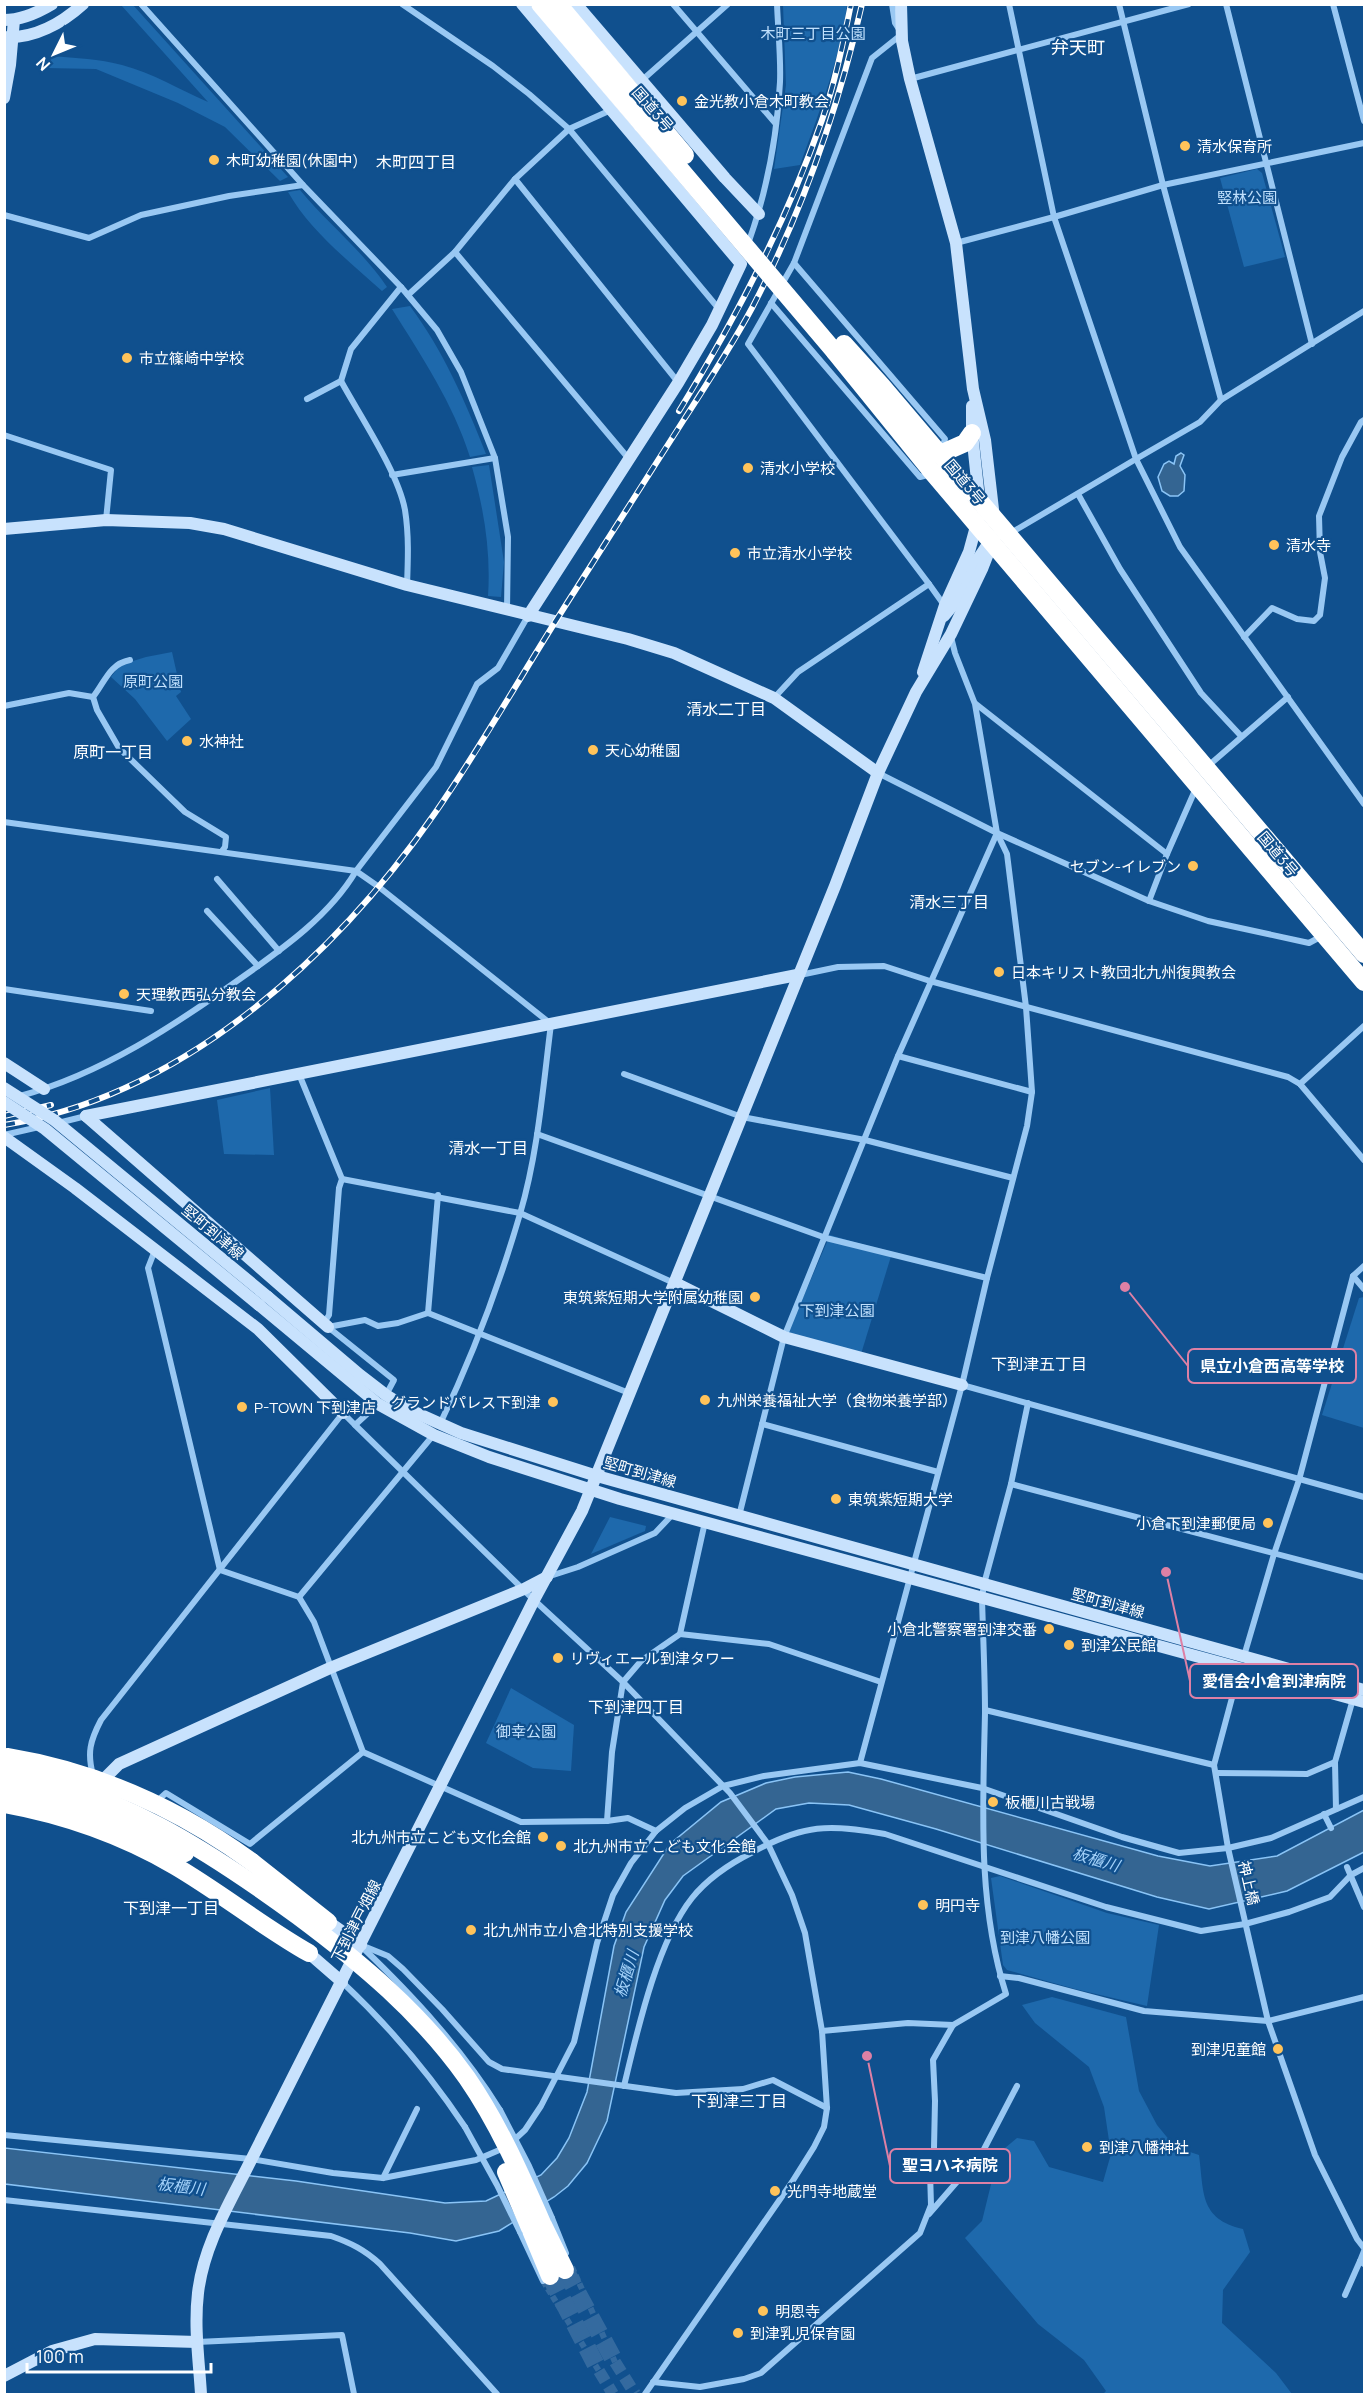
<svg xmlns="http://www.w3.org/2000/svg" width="1369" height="2399" viewBox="0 0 1369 2399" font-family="Manrope,'Noto Sans JP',sans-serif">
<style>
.green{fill:#1e69ac}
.water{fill:#346592;stroke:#8ac4f6;stroke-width:1.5}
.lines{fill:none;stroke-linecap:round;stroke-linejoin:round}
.street-tunnel{stroke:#346a9f;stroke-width:6;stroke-dasharray:6 3;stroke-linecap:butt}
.secondary-tunnel{stroke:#346a9f;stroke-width:12;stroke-dasharray:12 6;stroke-linecap:butt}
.highway-tunnel{stroke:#346a9f;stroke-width:18;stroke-dasharray:18 9;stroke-linecap:butt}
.street{stroke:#99c8f3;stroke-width:6}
.secondary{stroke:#c8e2fd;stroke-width:12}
.highway{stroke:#fff;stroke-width:18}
.rail-casing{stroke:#fff;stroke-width:6}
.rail{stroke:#10508e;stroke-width:4;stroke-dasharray:11;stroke-linecap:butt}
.street-bridge{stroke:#99c8f3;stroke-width:6}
.secondary-bridge{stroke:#c8e2fd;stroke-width:12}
.highway-bridge{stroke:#fff;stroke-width:18}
.poi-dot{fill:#ffc35a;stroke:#10508e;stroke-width:2}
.labels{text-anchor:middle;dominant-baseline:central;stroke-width:4.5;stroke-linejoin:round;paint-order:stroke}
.park-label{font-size:15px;fill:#c0e0fd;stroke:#10508e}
.poi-label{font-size:15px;fill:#fff;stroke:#10508e;text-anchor:start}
.street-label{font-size:15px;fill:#fff;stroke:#10508e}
.neighbourhood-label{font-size:16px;fill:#fff;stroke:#10508e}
.water-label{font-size:16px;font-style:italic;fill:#a4d2fa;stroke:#10508e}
.quarter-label{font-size:18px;fill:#fff;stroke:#10508e}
.leader{fill:none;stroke:#dd80a5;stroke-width:2}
.callout-dot{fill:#dd80a5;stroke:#10508e;stroke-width:2}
.callout{fill:#10508e;stroke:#dd80a5;stroke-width:2}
.callout-label{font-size:16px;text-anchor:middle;font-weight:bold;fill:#fff}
</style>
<rect width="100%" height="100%" fill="#10508e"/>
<!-- green -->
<g class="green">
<path d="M121 5H133L288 177 280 181 225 127 178 103 96 69 46 68 52 56C76 58 99 59 122 65 153 73 180 90 208 102Z"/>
<path d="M783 5H847C840 59 819 113 800 165L774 169 786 85Z"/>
<path d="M1257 169 1262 173 1285 257 1244 267 1220 178Z"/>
<path d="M300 190C328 224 363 251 387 287L382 291C349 261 310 231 288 192Z"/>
<path d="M410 306C444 352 465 401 486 454L470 457C453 403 422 357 392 309Z"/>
<path d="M489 465 504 562 501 597 488 596C491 552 484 509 472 467Z"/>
<path d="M172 652 181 692 176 696 191 719 167 741 135 699 111 677 120 665 146 657Z"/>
<path d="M270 1088 274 1155 224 1154 217 1100Z"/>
<path d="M830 1235 892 1253 861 1354 787 1335Z"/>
<path d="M1364 1297V1428L1322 1415 1359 1298Z"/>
<path d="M610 1517 646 1526 645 1531 591 1554Z"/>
<path d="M511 1688 574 1725 571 1771 533 1768 486 1743Z"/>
<path d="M1000 1876 1107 1913 1159 1925 1147 2006 1075 1989 1007 1970 1003 1965 991 1878Z"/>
<path d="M1052 1997 1126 2017 1139 2091 1157 2125 1175 2147 1199 2155C1204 2192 1199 2219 1243 2229L1250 2252 1223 2290 1222 2323 1276 2373 1292 2394H1103L1106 2391 1084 2360 1038 2324 965 2238 982 2221 995 2168 1005 2148 1017 2138 1034 2141 1049 2167 1103 2182 1111 2154 1104 2107 1089 2067 1035 2023 1022 2005Z"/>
</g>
<!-- water -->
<g class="water">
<path d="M1181 453 1184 455 1180 466 1185 475 1184 491 1178 496H1170L1162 491 1158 477 1164 464 1169 461 1174 464 1176 456Z"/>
<path d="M848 1772 881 1779 1158 1856 1210 1866 1277 1856 1364 1810V1852L1287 1891 1209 1909 1157 1897 936 1829 849 1805 809 1803 776 1809 683 1876 665 1900 644 1947 607 2121 587 2163 568 2186 554 2197 499 2231 456 2241 410 2233 5 2184V2148L296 2181 445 2203 486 2201 541 2175 557 2158 569 2138 587 2092 614 1946 626 1912 670 1844 721 1802 766 1783 795 1777Z"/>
</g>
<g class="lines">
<!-- street-tunnel -->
<g class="street-tunnel">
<path d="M572 2267 615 2362"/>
<path d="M543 2281 599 2371"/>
</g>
<!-- secondary-tunnel -->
<g class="secondary-tunnel">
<path d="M615 2362 635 2394"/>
<path d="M599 2371 613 2394"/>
</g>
<!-- highway-tunnel -->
<g class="highway-tunnel">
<path d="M565 2270 615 2362"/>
<path d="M550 2276 599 2371"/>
</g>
<!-- street -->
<g class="street">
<path d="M141 4 303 185 401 287 437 330 461 372 495 458 508 537 507 610"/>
<path d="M402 4 493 66 529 94 569 129 719 309"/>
<path d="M673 4 776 124"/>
<path d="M892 4 895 23 902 34 872 58 794 263 748 344 929 584"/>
<path d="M1009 4 1054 217 1136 459 1009 534"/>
<path d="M1119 4 1163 185 1221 400"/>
<path d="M1226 4 1312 344"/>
<path d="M1333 4 1364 121"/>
<path d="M910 79 1189 4"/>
<path d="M640 82 728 4"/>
<path d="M515 179 678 382"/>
<path d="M4 215 89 238 141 215 229 196 303 185"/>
<path d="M956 243 1054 217 1163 185 1364 143"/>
<path d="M748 244C766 194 777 136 780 82 781 57 778 30 777 4"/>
<path d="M455 252 629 459"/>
<path d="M794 263 945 439 942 449"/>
<path d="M408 295 455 252 515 179 569 129 611 110"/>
<path d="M771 303 920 477 931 474"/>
<path d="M1364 311 1221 400 1200 422 1136 459 1180 547 1364 804"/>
<path d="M341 381C360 416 398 472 405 510 409 535 408 560 407 585"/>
<path d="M307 399 341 381 351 349 401 287"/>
<path d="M4 435 111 470 106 520"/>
<path d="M392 475 495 458"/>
<path d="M1078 494 1120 569 1201 693 1241 736"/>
<path d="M1244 637 1272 608 1297 619 1314 621 1320 615 1325 578 1320 552 1319 516 1342 457 1361 422 1364 420"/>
<path d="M93 697 97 710 119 748 185 812 226 837 225 847 222 851"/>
<path d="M93 697C105 682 109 664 130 660"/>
<path d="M774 698 798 672 929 584 944 605"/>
<path d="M976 704 1167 854"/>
<path d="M4 706 69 693 93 697"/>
<path d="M1208 766 1288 697"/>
<path d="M878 773 997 833 975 704 955 653 951 637"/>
<path d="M4 822 356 871 379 887 551 1024C543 1087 538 1153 520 1214 499 1286 472 1357 440 1424"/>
<path d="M997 833 1149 901 1208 921 1309 943 1322 936"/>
<path d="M217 879 279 951"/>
<path d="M1149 901 1167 854 1196 788"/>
<path d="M207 911 258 966"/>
<path d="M800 975 838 967 884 966 930 981 1288 1077 1300 1084 1364 1160"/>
<path d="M4 989 151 1011"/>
<path d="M898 1056 1032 1092"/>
<path d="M299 1074 342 1179 339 1188 329 1315 324 1323"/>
<path d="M624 1074 742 1117 865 1140 1013 1178"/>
<path d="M1300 1084 1364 1026"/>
<path d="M20 1096C102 1074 175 1025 244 976 285 947 330 915 356 871L436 767 477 684 498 668 528 616"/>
<path d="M58 1123 86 1116"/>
<path d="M537 1134 826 1238 987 1278"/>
<path d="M4 1135 39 1127"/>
<path d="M342 1179 520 1213 674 1283"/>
<path d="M155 1250 148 1268 220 1570"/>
<path d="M1353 1276 1364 1289"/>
<path d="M428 1313 438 1195"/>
<path d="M328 1327 394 1380 386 1395"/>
<path d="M328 1327 365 1320 378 1326 398 1323 428 1313 629 1393"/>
<path d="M962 1385 1364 1497"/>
<path d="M762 1424 938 1472"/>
<path d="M355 1425 534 1600 623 1682 730 1793 768 1844 792 1895 805 1933 822 2031 827 2108 824 2127 814 2147 792 2182 645 2394"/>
<path d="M1011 1484 1364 1577"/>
<path d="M739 1516 784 1337 898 1056 997 833"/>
<path d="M220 1570 299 1597 314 1622 363 1752 521 1822 607 1821 628 1818 656 1831"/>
<path d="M547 1577 578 1567 655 1533 673 1514"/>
<path d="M299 1597 435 1433"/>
<path d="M680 1634 769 1644 881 1682"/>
<path d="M1244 1656 1274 1554 1299 1480 1353 1276 1364 1266"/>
<path d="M1240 1668 1214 1765 1228 1848 1268 2021 1315 2155 1357 2239 1364 2248"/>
<path d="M985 1710 1214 1765"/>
<path d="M1335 1762 1353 1699"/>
<path d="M860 1763 962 1385 987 1278 1027 1126 1032 1092 1026 1007 1007 854 997 833"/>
<path d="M1216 1773 1307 1774 1335 1762 1336 1809"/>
<path d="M93 1775C87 1753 90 1741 101 1720L343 1413 355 1425 379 1403"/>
<path d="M156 1802 166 1793 250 1844 363 1752"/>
<path d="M1324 1814 1331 1828"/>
<path d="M607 1821 612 1752 623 1682 641 1661 680 1634 705 1522"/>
<path d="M1347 1867 1364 1907"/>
<path d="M361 1945 388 1956 403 1969 442 2009 489 2062 502 2069 676 2093 743 2089 773 2080 827 2108"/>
<path d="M363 1948C415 1998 462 2049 500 2110"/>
<path d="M1000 1976 1019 1978 1144 2011 1268 2021 1364 1997"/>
<path d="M342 1982C389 2026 429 2073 465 2127"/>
<path d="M822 2031 908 2023 953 2025"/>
<path d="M624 2086C637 2032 657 1942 692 1898 708 1878 731 1863 753 1852 804 1824 829 1824 885 1834L1106 1907 1201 1931 1245 1924 1289 1912 1330 1897 1351 1875 1364 1868"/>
<path d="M4 2135 251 2159 333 2173 383 2178 476 2160 504 2148"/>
<path d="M512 2142 525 2130 541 2106 574 2042 597 1943 613 1895 631 1863 656 1831 685 1808 723 1786 764 1776 860 1763 982 1788 1122 1837 1179 1853 1228 1848 1271 1838 1364 1797"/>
<path d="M383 2178 417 2109"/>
<path d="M4 2200 331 2236C351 2243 365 2250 380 2264L497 2394"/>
<path d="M929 2214 982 2153 1017 2086"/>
<path d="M552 2218 566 2253"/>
<path d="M520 2232 543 2281"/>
<path d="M1364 2251 1360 2261 1364 2264"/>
<path d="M1345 2295 1360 2261"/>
<path d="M197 2342 342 2335 354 2394"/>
<path d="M653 2382 700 2387 744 2379 761 2373 920 2233 931 2205 930 2172 934 2148 935 2101 933 2060 953 2025 1006 1994C977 1903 983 1806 985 1713 985 1675 983 1636 982 1598L984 1584 1011 1484 1028 1403"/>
</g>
<!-- secondary -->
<g class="secondary">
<path d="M522 4 741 264 712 325 678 383 528 616"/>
<path d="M576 4 725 178 759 214"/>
<path d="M901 4 902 41 910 79 956 243 973 389 985 440 994 518"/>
<path d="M4 20C22 20 37 13 52 4"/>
<path d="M4 37C34 39 62 23 83 4"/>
<path d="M4 98 10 65 14 20"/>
<path d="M972 406V433L979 499"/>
<path d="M4 529 106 520 190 523 224 529 407 585 628 639 674 653 774 698 878 773"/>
<path d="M944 616 960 597 976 562 986 547"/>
<path d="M923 672 945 605 969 552 978 519"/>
<path d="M4 1063 44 1089"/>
<path d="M86 1116 797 975"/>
<path d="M86 1116 328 1327"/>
<path d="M4 1137 75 1188 258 1329 343 1413"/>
<path d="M675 1283 784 1337 962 1385"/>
<path d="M268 1297 360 1375 386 1395 412 1411 461 1433 597 1476 1364 1690"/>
<path d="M259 1305 378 1404 434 1435 489 1457 620 1499 1364 1702"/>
<path d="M97 1786 119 1764 330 1668 524 1589 547 1577"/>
<path d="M323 1918 361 1945"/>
<path d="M304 1949 342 1982"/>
<path d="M4 2376 52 2351 95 2339 197 2342"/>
<path d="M201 2394C199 2361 194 2327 198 2293 203 2249 226 2209 246 2170L534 1600 582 1511 835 886 878 773 916 692 951 634 982 569 994 538"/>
</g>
<!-- highway -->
<g class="highway">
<path d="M540 4 642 124"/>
<path d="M558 4 653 117"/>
<path d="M844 344 882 386 1364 954"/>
<path d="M835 352 933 473 1364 982"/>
<path d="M940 454 965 443 972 433"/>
<path d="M4 1804C65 1815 122 1835 175 1866 221 1893 263 1927 309 1953"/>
<path d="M252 1862 328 1922"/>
<path d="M542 2223 565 2270"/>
<path d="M530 2228 550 2276"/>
</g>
<!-- rail casing -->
<g class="rail-casing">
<g id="rail">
<path d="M679 411C736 318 786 223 822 120 835 83 843 43 851 4"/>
<path d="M4 1116 51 1105"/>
<path d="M4 1125C183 1096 335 957 435 813 485 741 528 663 576 589 612 533 647 477 683 421 707 384 731 347 752 308 802 212 838 110 862 4"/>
</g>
</g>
<!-- rail -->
<use href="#rail" class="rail"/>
<!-- street-bridge -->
<g class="street-bridge">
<path d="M500 2110 529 2166 552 2218"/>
<path d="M465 2127 497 2185 520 2232"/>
</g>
<!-- secondary-bridge -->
<g class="secondary-bridge">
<path d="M4 1088 54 1120 268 1297"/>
<path d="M4 1102 45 1129 259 1305"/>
</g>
<!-- highway-bridge -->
<g class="highway-bridge">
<path d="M653 117 685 155"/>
<path d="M642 124 835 352"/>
<path d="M7 1757C98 1772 178 1808 252 1862"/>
<path d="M4 1771C116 1791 208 1850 298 1916 361 1963 421 2013 467 2078 498 2123 520 2173 542 2223"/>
<path d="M4 1788C69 1798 128 1821 185 1853"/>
<path d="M506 2172 530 2228"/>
</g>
</g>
<!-- markers -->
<g class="poi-dot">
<circle cx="682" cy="101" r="6"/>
<circle cx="1185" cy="146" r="6"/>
<circle cx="214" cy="160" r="6"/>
<circle cx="127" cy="358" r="6"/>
<circle cx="748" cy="468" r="6"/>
<circle cx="1274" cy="545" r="6"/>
<circle cx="735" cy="553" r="6"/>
<circle cx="187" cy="741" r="6"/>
<circle cx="593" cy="750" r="6"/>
<circle cx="1193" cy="866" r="6"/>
<circle cx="999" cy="972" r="6"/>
<circle cx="124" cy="994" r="6"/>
<circle cx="755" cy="1297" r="6"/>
<circle cx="705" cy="1400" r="6"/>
<circle cx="553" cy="1402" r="6"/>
<circle cx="242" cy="1407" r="6"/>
<circle cx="836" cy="1499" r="6"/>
<circle cx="1268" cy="1523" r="6"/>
<circle cx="1049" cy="1629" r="6"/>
<circle cx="1069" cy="1645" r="6"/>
<circle cx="558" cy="1658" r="6"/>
<circle cx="993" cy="1802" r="6"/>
<circle cx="543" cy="1837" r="6"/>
<circle cx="561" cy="1846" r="6"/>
<circle cx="923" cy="1905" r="6"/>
<circle cx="471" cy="1930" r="6"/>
<circle cx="1278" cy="2049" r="6"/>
<circle cx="1087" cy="2147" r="6"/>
<circle cx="775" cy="2191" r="6"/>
<circle cx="763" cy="2311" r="6"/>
<circle cx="738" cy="2333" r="6"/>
</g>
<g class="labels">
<!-- park labels -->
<g class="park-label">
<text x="813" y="33">木町三丁目公園</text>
<text x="1247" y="197">竪林公園</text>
<text x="153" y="681">原町公園</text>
<text x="837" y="1310">下到津公園</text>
<text x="526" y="1731">御幸公園</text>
<text x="1045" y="1937">到津八幡公園</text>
</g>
<!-- poi labels -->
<g class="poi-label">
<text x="694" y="101">金光教小倉木町教会</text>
<text x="1197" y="146">清水保育所</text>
<text x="226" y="160">木町幼稚園(休園中)</text>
<text x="139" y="358">市立篠崎中学校</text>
<text x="760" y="468">清水小学校</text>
<text x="1286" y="545">清水寺</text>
<text x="747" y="553">市立清水小学校</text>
<text x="199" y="741">水神社</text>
<text x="605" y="750">天心幼稚園</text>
<text x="1181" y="866" text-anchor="end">セブン-イレブン</text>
<text x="1011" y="972">日本キリスト教団北九州復興教会</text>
<text x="136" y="994">天理教西弘分教会</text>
<text x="743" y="1297" text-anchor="end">東筑紫短期大学附属幼稚園</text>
<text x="717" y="1400">九州栄養福祉大学（食物栄養学部）</text>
<text x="541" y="1402" text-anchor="end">グランドパレス下到津</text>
<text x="254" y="1407">P-TOWN 下到津店</text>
<text x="848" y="1499">東筑紫短期大学</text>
<text x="1256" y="1523" text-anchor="end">小倉下到津郵便局</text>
<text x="1037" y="1629" text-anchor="end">小倉北警察署到津交番</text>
<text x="1081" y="1645">到津公民館</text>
<text x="570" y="1658">リヴィエール到津タワー</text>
<text x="1005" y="1802">板櫃川古戦場</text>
<text x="531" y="1837" text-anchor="end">北九州市立こども文化会館</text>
<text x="573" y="1846">北九州市立 こども文化会館</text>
<text x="935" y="1905">明円寺</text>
<text x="483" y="1930">北九州市立小倉北特別支援学校</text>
<text x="1266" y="2049" text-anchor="end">到津児童館</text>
<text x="1099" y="2147">到津八幡神社</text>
<text x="787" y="2191">光門寺地蔵堂</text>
<text x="775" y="2311">明恩寺</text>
<text x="750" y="2333">到津乳児保育園</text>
</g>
<!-- street labels -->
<g class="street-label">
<text transform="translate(653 109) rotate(49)">国道3号</text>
<text transform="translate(965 482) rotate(50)">国道3号</text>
<text transform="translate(1278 854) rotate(50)">国道3号</text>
<text transform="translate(213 1232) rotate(40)">堅町到津線</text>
<text transform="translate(640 1472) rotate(16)">堅町到津線</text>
<text transform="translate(1108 1603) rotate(15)">堅町到津線</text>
<text transform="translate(1249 1883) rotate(77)">神上橋</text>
<text transform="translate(356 1921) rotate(-63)">下到津戸畑線</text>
</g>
<!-- neighbourhood labels -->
<g class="neighbourhood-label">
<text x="416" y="162">木町四丁目</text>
<text x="726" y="709">清水二丁目</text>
<text x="113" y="752">原町一丁目</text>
<text x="949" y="902">清水三丁目</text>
<text x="488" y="1148">清水一丁目</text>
<text x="1039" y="1364">下到津五丁目</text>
<text x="636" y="1707">下到津四丁目</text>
<text x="171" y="1908">下到津一丁目</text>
<text x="739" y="2101">下到津三丁目</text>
</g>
<!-- water labels -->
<g class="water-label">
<text transform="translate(1096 1859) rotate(17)">板櫃川</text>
<text transform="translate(626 1974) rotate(-73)">板櫃川</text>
<text transform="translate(181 2186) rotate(7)">板櫃川</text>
</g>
<!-- quarter labels -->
<g class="quarter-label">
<text x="1078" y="47">弁天町</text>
</g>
</g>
<!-- callouts -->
<path class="leader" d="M1125 1287L1188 1366M1166 1572L1190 1681M867 2056L890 2166"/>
<g class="callout-dot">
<circle cx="1125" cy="1287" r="6"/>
<circle cx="1166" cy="1572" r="6"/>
<circle cx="867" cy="2056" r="6"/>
</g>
<g class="callout">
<rect x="1188" y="1349" width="168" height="34" rx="6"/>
<rect x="1190" y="1664" width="168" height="34" rx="6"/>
<rect x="890" y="2149" width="120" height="34" rx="6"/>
</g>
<g class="callout-label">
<text x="1272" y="1372">県立小倉西高等学校</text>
<text x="1274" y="1687">愛信会小倉到津病院</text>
<text x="950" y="2171">聖ヨハネ病院</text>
</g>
<!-- border -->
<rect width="1369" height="2399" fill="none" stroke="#ffffff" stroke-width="12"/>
<!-- north arrow -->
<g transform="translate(54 54) rotate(227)" stroke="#10508e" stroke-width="4.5" paint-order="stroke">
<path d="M0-4.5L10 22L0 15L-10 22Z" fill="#ffffff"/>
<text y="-9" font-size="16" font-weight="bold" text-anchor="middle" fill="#ffffff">N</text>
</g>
<!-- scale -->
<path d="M27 2363v9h184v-9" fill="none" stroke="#ffffff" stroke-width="3"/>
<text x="36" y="2363" font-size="18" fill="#ffffff" stroke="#10508e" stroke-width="4.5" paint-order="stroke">100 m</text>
</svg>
